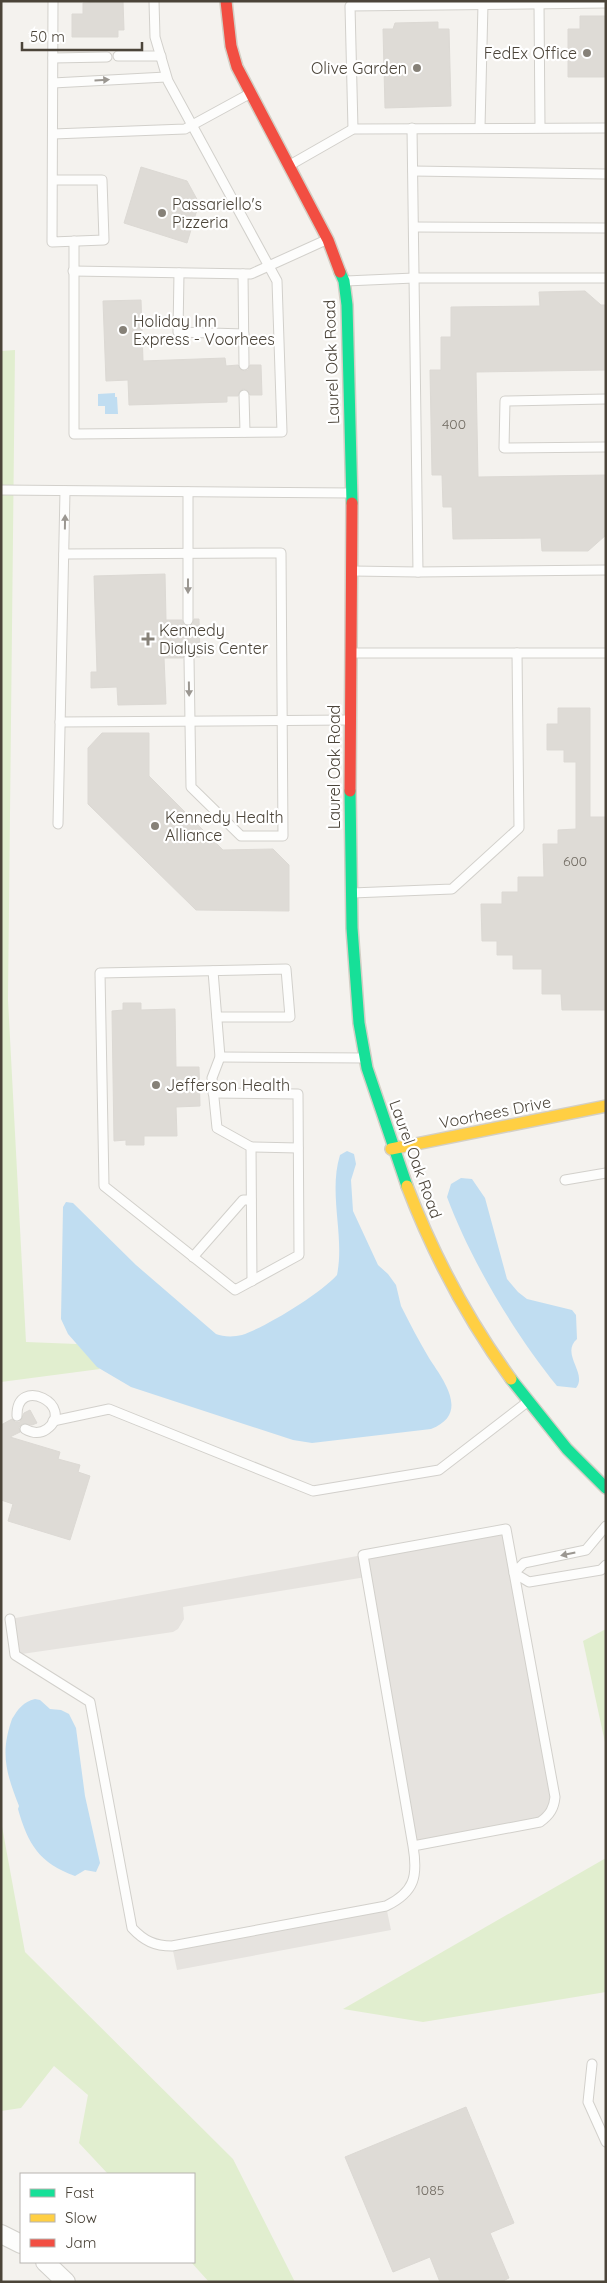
<svg xmlns="http://www.w3.org/2000/svg" width="607" height="2283" viewBox="0 0 607 2283" font-family="Quicksand,sans-serif">
<style>
.green{fill:#e1eecf}
.parking{fill:#e6e3df}
.water{fill:#c0ddf1}
.building{fill:#dedbd6;stroke:#dcd9d4}
.lines{fill:none;stroke-linecap:round;stroke-linejoin:round}
.lane-casing{stroke:#d2d0cb;stroke-width:11}
.street-casing{stroke:#d2d0cb;stroke-width:20}
.fast-casing{stroke:#d3cfc5;stroke-width:14}
.slow-casing{stroke:#d3cfc5;stroke-width:14}
.jam-casing{stroke:#d3cfc5;stroke-width:14}
.lane{stroke:#fdfdfc;stroke-width:9}
.street{stroke:#fdfdfc;stroke-width:18}
.fast{stroke:#16e098;stroke-width:11}
.slow{stroke:#ffcf43;stroke-width:11}
.jam{stroke:#f24e42;stroke-width:11}
.oneway{fill:#9b9791}
.poi-dot{fill:#868178;stroke:#fff;stroke-width:2}
.labels{text-anchor:middle;dominant-baseline:central;stroke-width:4.5;stroke-linejoin:round;paint-order:stroke}
.number-label{font-size:14px;fill:#706a61}
.poi-label{font-size:16px;fill:#4b4439;stroke:#fff;text-anchor:start}
.street-label{font-size:16px;fill:#4b4439;stroke:#fff}
</style>
<rect width="100%" height="100%" fill="#f4f2ee"/>
<!-- green -->
<g class="green">
<path d="M15 350 8 1000 26 1342 77 1344 100 1369 1 1382V351Z"/>
<path d="M606 1629V1747L583 1641Z"/>
<path d="M1 1821 25 1952 233 2159 295 2282H209L191 2262H194V2174H108L79 2143 88 2095 54 2066 21 2108 1 2111Z"/>
<path d="M606 1858V1992L423 2022 343 2009Z"/>
</g>
<!-- parking -->
<g class="parking">
<path d="M506 1529 555 1797 547 1817 413 1846 366 1577 183 1607 184 1619 178 1629 173 1632 15 1655 10 1619Z"/>
<path d="M386 1906 391 1930 177 1970 172 1946Z"/>
</g>
<!-- water -->
<g class="water">
<path d="M115 393V397H117L118 414H105V406H98V394Z"/>
<path d="M347 1151 354 1154 356 1164 351 1180 353 1211 378 1265 388 1274 396 1285 401 1306C410 1324 419 1341 429 1358 444 1381 470 1414 431 1429L312 1443 293 1440 131 1387 97 1367 68 1334 61 1319 63 1207 66 1202 73 1203 136 1265 216 1334C223 1337 234 1337 242 1335 266 1327 320 1294 337 1275 345 1236 328 1194 340 1155Z"/>
<path d="M461 1178 472 1179 485 1198 507 1279 518 1292 527 1299 572 1310 576 1315 577 1339C560 1354 588 1373 576 1388L557 1386C514 1333 471 1261 447 1197L451 1184Z"/>
<path d="M35 1699 40 1700 50 1709 61 1710 69 1714 76 1728 85 1796 100 1863 96 1872 85 1870 75 1876C39 1863 28 1844 18 1809L19 1806C6 1773 0 1753 12 1719 18 1709 23 1702 35 1699Z"/>
</g>
<!-- building -->
<g class="building">
<path d="M116 1H123L124 30H118V37H72V14H83V3Z"/>
<path d="M580 16H606V77H568V29H580Z"/>
<path d="M438 22V29H449L451 106 385 108 383 29H393L395 23Z"/>
<path d="M141 167 187 181 199 203 187 243 124 223Z"/>
<path d="M585 291 601 305H606V370L476 372 478 477 606 475V535L588 551H542L541 538 453 539 452 507H443L442 475H432L430 370H441V337H451V307L540 306 539 292Z"/>
<path d="M141 300 143 361 225 358 226 366 238 365 244 371 248 370 250 365H261L262 395H250L247 390 243 389 239 392 238 396H227V402L129 405 128 380 106 381 103 301Z"/>
<path d="M165 574 166 620H182L184 625 188 626 193 624 194 619H199L200 657H195L192 653 188 652 183 658H164L166 704 118 705 117 687 91 688V672H97L94 576Z"/>
<path d="M558 708H590V817H606V1010H562L561 994H542V969H513V955H497V941H482L481 904H502V892H518V877H544L543 844H558V830L576 829V762H564V750H547V724H558Z"/>
<path d="M102 733H149V776L223 850 273 849 289 865V911L196 910 88 804V748Z"/>
<path d="M123 1003H141V1010L175 1009 176 1067H199L200 1106 176 1107 177 1136H144V1145H126V1140L114 1141 112 1011 123 1010Z"/>
<path d="M30 1410 37 1423 32 1425 22 1424 19 1427 20 1432 10 1437 60 1452 58 1459 80 1465 78 1472 90 1476 70 1540 8 1521 13 1504 1 1500V1425L12 1419 15 1422H20L24 1413Z"/>
<path d="M466 2107 514 2223 490 2233 509 2278 501 2282H440L430 2257 393 2272 345 2157Z"/>
</g>
<g class="lines">
<!-- lane casing -->
<g class="lane-casing">
<g id="lane">
<path d="M53 1 52 242 104 240 102 180H53"/>
<path d="M539 4 540 127"/>
<path d="M118 56H161"/>
<path d="M53 58 107 57"/>
<path d="M53 83 166 77"/>
<path d="M480 127 483 4"/>
<path d="M412 128 418 572 606 570"/>
<path d="M353 129 350 6 606 3"/>
<path d="M53 134 185 129 251 93"/>
<path d="M290 165 353 129 606 128"/>
<path d="M413 171 606 174"/>
<path d="M414 227 606 228"/>
<path d="M74 241V434L282 432 277 281 168 81 155 37 154 1"/>
<path d="M73 271 251 274 326 240"/>
<path d="M179 273 178 332 244 334"/>
<path d="M243 274 244 365"/>
<path d="M346 281 414 278H606"/>
<path d="M244 395 245 432"/>
<path d="M606 399 505 401 504 448 606 447"/>
<path d="M1 490 351 493"/>
<path d="M188 492V620"/>
<path d="M64 554 281 553 283 836H241L191 787 189 658"/>
<path d="M353 571 418 572"/>
<path d="M351 653H606"/>
<path d="M60 722 349 720"/>
<path d="M58 824 65 491"/>
<path d="M352 893 452 889 519 828 517 653"/>
<path d="M213 971 220 1057 212 1078 217 1128 251 1147 252 1281"/>
<path d="M220 1057 365 1058"/>
<path d="M213 1093 298 1094 299 1255 235 1290 104 1186 100 973 286 969 290 1017H217"/>
<path d="M251 1147 298 1148"/>
<path d="M565 1180 606 1173"/>
<path d="M193 1257 243 1200H251"/>
<path d="M17 1416C16 1374 77 1406 47 1429 40 1434 32 1433 25 1429"/>
<path d="M53 1421 109 1409 313 1491 439 1470 526 1403"/>
<path d="M606 1526 586 1550 524 1563 514 1573 529 1582 601 1570 606 1565"/>
<path d="M10 1619 15 1655 90 1702 132 1928C144 1941 155 1946 172 1946L386 1906C415 1892 418 1876 413 1846L363 1555 506 1529 555 1797C554 1808 550 1815 540 1822L413 1846"/>
<path d="M592 2064 588 2102 606 2142"/>
</g>
</g>
<!-- street casing -->
<g class="street-casing">
<g id="street">
<path d="M1 2234 21 2244"/>
<path d="M45 2262 66 2282"/>
</g>
</g>
<!-- fast casing -->
<g class="fast-casing">
<g id="fast">
<path d="M340 272 344 281 347 305 352 503"/>
<path d="M350 791 352 928 359 1023 367 1068 407 1186"/>
<path d="M511 1379 567 1449 606 1488"/>
</g>
</g>
<!-- slow casing -->
<g class="slow-casing">
<g id="slow">
<path d="M391 1149 606 1106"/>
<path d="M407 1186C433 1254 468 1320 511 1379"/>
</g>
</g>
<!-- jam casing -->
<g class="jam-casing">
<g id="jam">
<path d="M226 1 231 46 237 67 328 240 340 272"/>
<path d="M350 791 352 503"/>
</g>
</g>
<!-- lane -->
<use href="#lane" class="lane"/>
<!-- street -->
<use href="#street" class="street"/>
<!-- fast -->
<use href="#fast" class="fast"/>
<!-- slow -->
<use href="#slow" class="slow"/>
<!-- jam -->
<use href="#jam" class="jam"/>
</g>
<!-- one-way arrows -->
<defs><path id="oneway-solid" d="M-6-.8H1V-3.2L6.5 0L1 3.2V.8H-6Z" transform="scale(1.25)"/></defs>
<g class="oneway">
<use href="#oneway-solid" transform="translate(102 80) rotate(-3)"/>
<use href="#oneway-solid" transform="translate(65 522) rotate(-89)"/>
<use href="#oneway-solid" transform="translate(188 586) rotate(90)"/>
<use href="#oneway-solid" transform="translate(189 689) rotate(89)"/>
<use href="#oneway-solid" transform="translate(568 1554) rotate(168)"/>
</g>
<!-- markers -->
<g class="poi-dot">
<circle cx="587" cy="53" r="5"/>
<circle cx="417" cy="68" r="5"/>
<circle cx="162" cy="213" r="5"/>
<circle cx="123" cy="330" r="5"/>
<path d="M145.5 631.5h5v5h5v5h-5v5h-5v-5h-5v-5h5z"/>
<circle cx="155" cy="826" r="5"/>
<circle cx="156" cy="1085" r="5"/>
</g>
<g class="labels">
<!-- number labels -->
<g class="number-label">
<text x="454" y="424">400</text>
<text x="575" y="861">600</text>
<text x="430" y="2190">1085</text>
</g>
<!-- poi labels -->
<g class="poi-label">
<text x="577" y="53" text-anchor="end">FedEx Office</text>
<text x="407" y="68" text-anchor="end">Olive Garden</text>
<text x="172" y="204">Passariello's<tspan x="172" dy="18">Pizzeria</tspan></text>
<text x="133" y="321">Holiday Inn<tspan x="133" dy="18">Express - Voorhees</tspan></text>
<text x="159" y="630">Kennedy<tspan x="159" dy="18">Dialysis Center</tspan></text>
<text x="165" y="817">Kennedy Health<tspan x="165" dy="18">Alliance</tspan></text>
<text x="166" y="1085">Jefferson Health</text>
</g>
<!-- street labels -->
<g class="street-label">
<text transform="translate(331 362) rotate(-92)">Laurel Oak Road</text>
<text transform="translate(334 767) rotate(-90)">Laurel Oak Road</text>
<text transform="translate(495 1112) rotate(-11)">Voorhees Drive</text>
<text transform="translate(416 1159) rotate(70)">Laurel Oak Road</text>
</g>
</g>
<!-- border -->
<rect width="607" height="2283" fill="none" stroke="#4b4439" stroke-width="5"/>
<!-- legend -->
<rect x="20" y="2173" width="175" height="90" fill="#ffffff" stroke="#b7b4b0"/>
<rect x="30" y="2189" width="25" height="8" fill="#16e098" stroke="#b7b4b0"/>
<text x="65" y="2198" font-size="15" fill="#4b4439">Fast</text>
<rect x="30" y="2214" width="25" height="8" fill="#ffcf43" stroke="#b7b4b0"/>
<text x="65" y="2223" font-size="15" fill="#4b4439">Slow</text>
<rect x="30" y="2239" width="25" height="8" fill="#f24e42" stroke="#b7b4b0"/>
<text x="65" y="2248" font-size="15" fill="#4b4439">Jam</text>
<!-- scale -->
<path d="M22 42v8h120v-8" fill="none" stroke="#4b4439" stroke-width="2.5"/>
<text x="30" y="42" font-size="15" fill="#4b4439" stroke="#ffffff" stroke-width="4" paint-order="stroke">50 m</text>
</svg>
